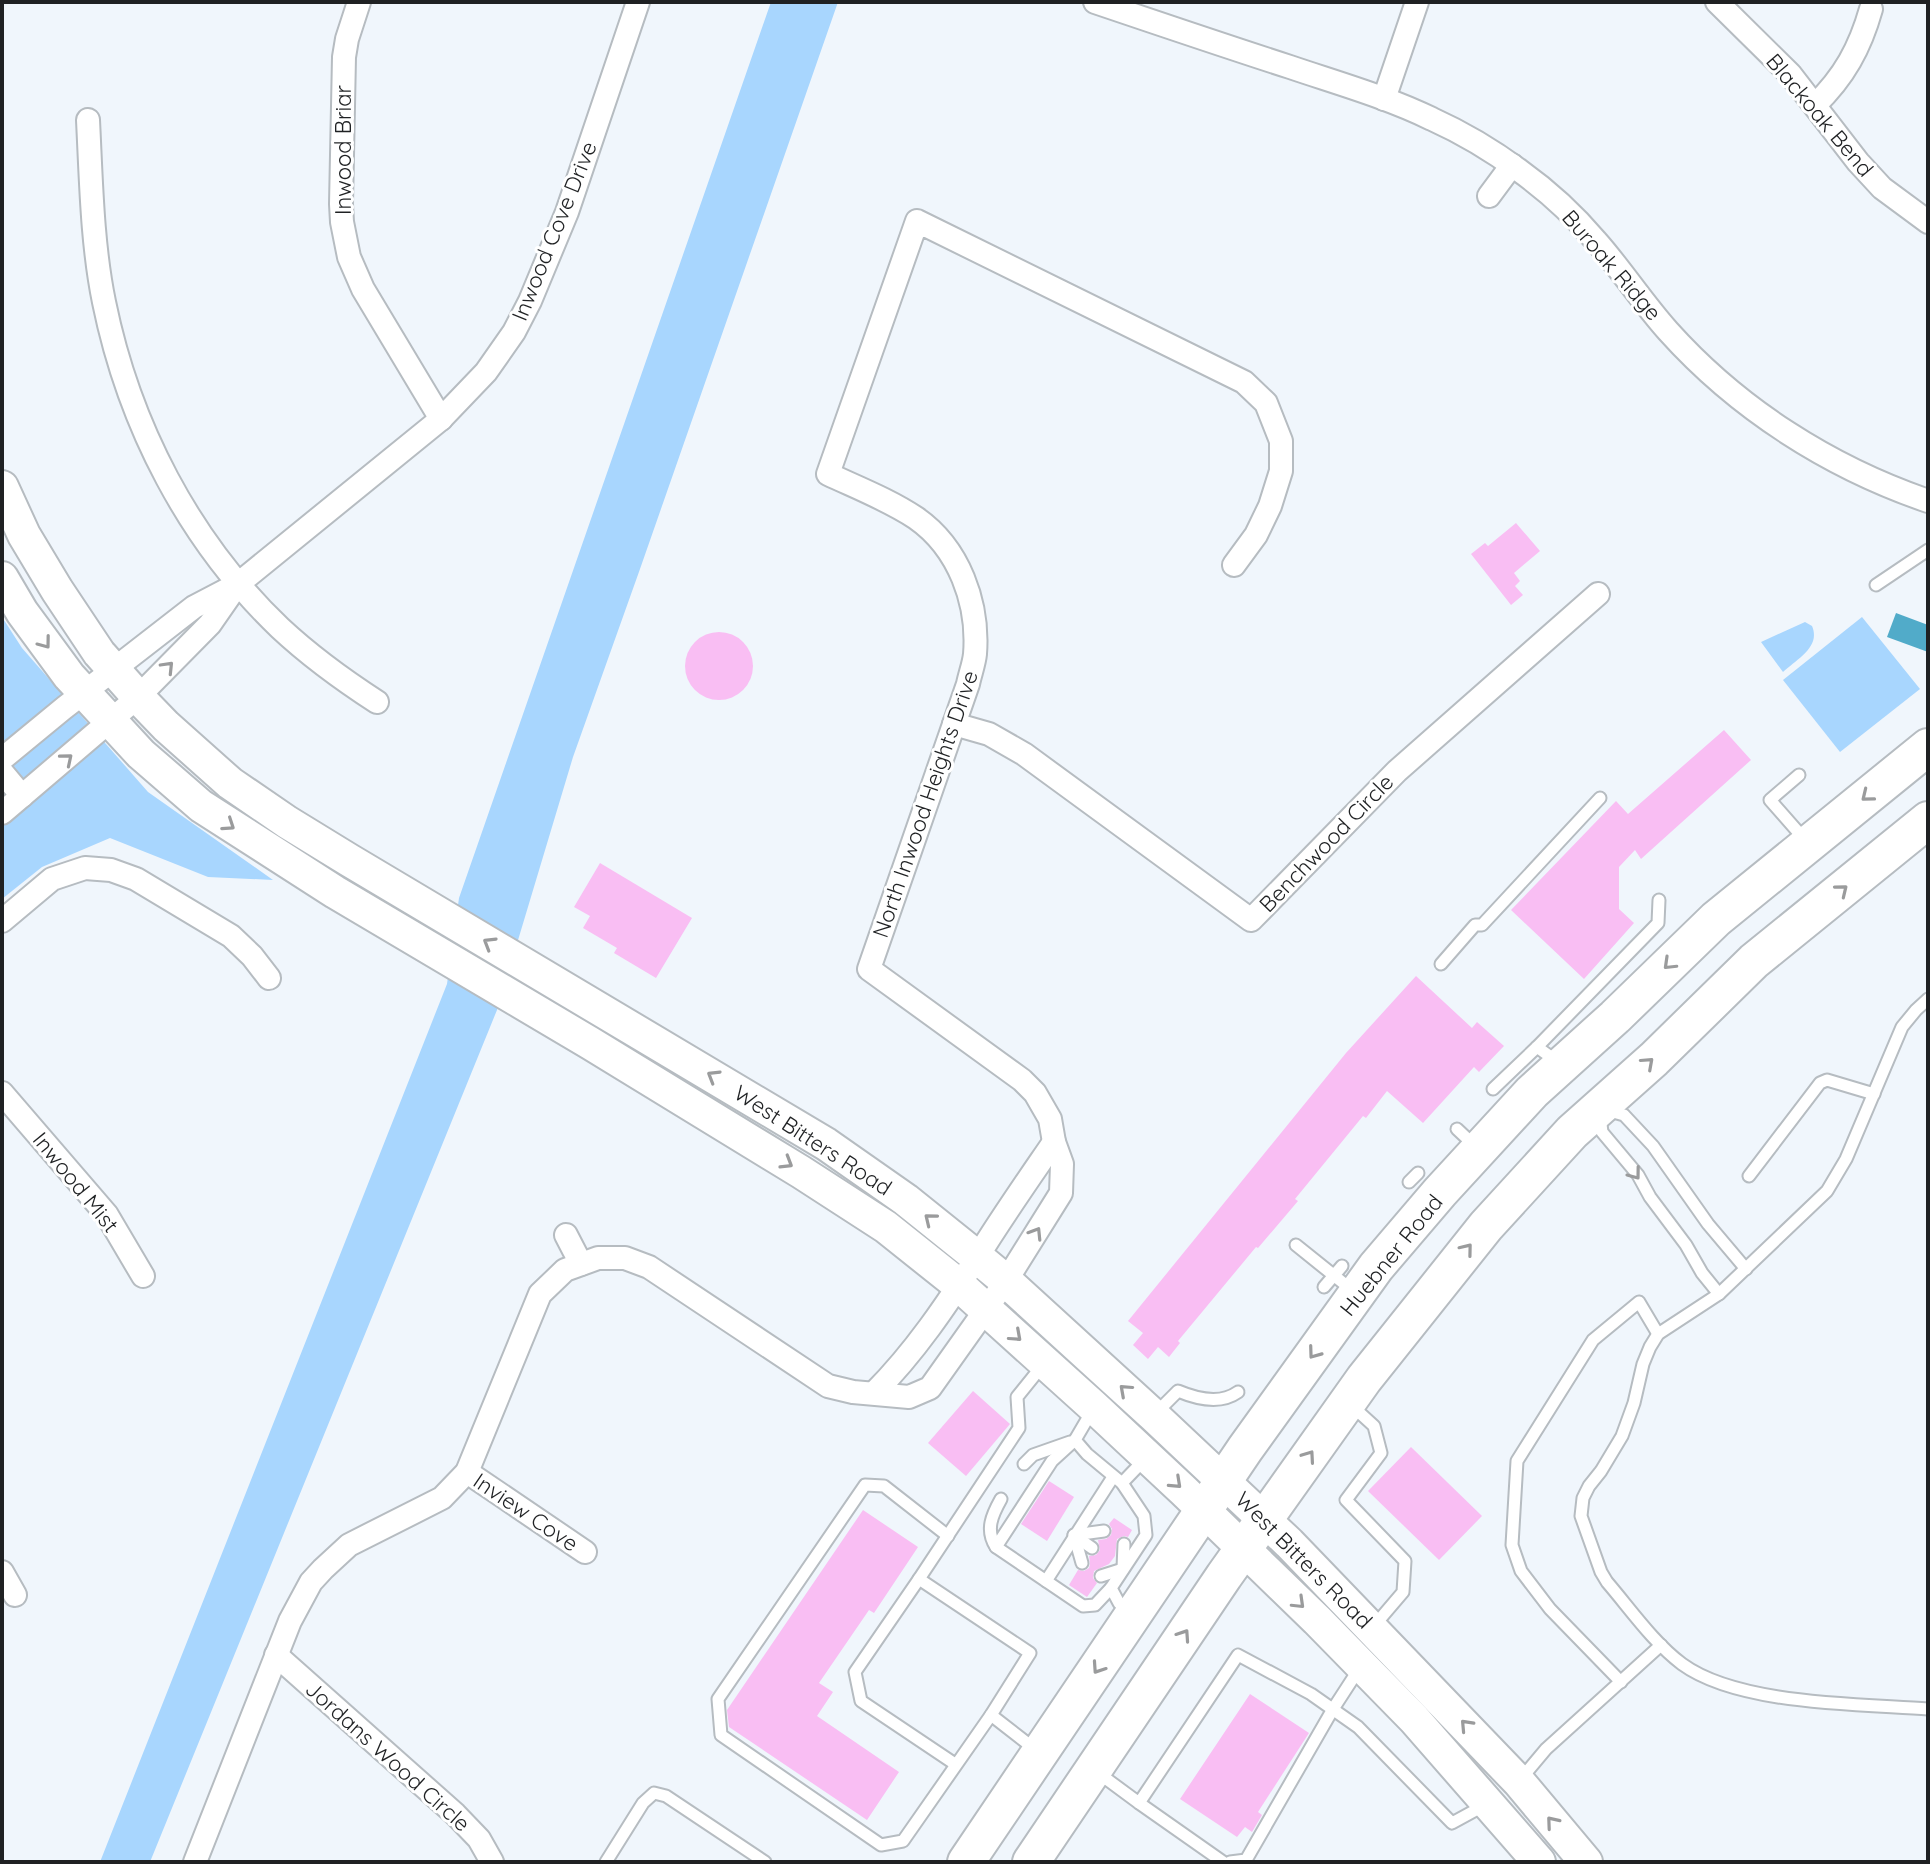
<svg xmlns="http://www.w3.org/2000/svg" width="1930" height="1864" viewBox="0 0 1930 1864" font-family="Quicksand,sans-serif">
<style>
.green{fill:#a8d6fe}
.water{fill:#51abc9}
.building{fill:#f9bef3}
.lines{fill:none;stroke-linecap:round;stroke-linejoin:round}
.lane-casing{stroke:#b6bcc1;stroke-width:15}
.street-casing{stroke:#b6bcc1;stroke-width:26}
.secondary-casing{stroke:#b6bcc1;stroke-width:36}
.primary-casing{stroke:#b6bcc1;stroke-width:40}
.lane{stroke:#fff;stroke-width:11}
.street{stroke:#fff;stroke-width:22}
.secondary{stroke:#fff;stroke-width:32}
.primary{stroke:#fff;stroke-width:36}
.oneway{stroke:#9a9b9c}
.labels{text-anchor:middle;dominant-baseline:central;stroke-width:6;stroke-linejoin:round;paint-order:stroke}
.street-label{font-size:22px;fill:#1f2123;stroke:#fff}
</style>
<rect width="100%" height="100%" fill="#f0f6fc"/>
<!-- green -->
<g class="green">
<path d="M771 2H838L640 569 573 757 497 1010 150 1862H100L447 984 459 898Z"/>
<path d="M2 617 22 648 148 792 273 880 208 877 110 838 42 867 2 899Z"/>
<path d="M1862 617 1920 689 1840 752 1783 680Z"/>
<path d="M1805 622 1812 626C1821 647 1797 659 1783 672L1761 642Z"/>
</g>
<!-- water -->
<path class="water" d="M1896 613 1928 625V652L1887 637Z"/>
<!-- building -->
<g class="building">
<path d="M1516 523 1540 551 1514 573 1520 581 1515 586 1523 595 1511 605 1471 554 1485 543 1488 546Z"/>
<circle cx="719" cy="666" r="34"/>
<path d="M1724 730 1751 760 1641 859 1635 850 1619 867V909L1634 923 1584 979 1511 910 1616 801 1628 814Z"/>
<path d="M600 863 692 918 656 978 614 953 617 948 583 928 590 916 574 907Z"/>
<path d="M1416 976 1472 1028 1477 1022 1504 1046 1479 1072 1474 1067 1423 1123 1387 1091 1366 1118 1363 1116 1295 1199 1298 1201 1258 1248 1256 1247 1178 1341 1180 1343 1169 1357 1158 1347 1148 1359 1133 1345 1143 1333 1128 1321 1346 1053Z"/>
<path d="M973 1391 1010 1424 966 1476 928 1443Z"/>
<path d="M1411 1447 1482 1516 1439 1560 1368 1491Z"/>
<path d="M1049 1481 1074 1497 1047 1541 1021 1524Z"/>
<path d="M863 1510 918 1547 874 1613 869 1610 819 1683 833 1692 817 1716 899 1772 867 1820 729 1727 727 1710Z"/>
<path d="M1114 1518 1132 1530 1128 1537 1124 1536 1117 1539 1115 1556 1109 1564 1094 1571 1093 1578 1097 1583 1087 1597 1069 1585 1078 1570 1084 1571 1089 1568 1090 1564 1089 1556 1096 1555 1100 1550 1098 1540 1106 1539 1111 1535 1112 1529 1109 1524Z"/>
<path d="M1250 1694 1309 1733 1258 1812 1262 1815 1252 1832 1245 1827 1237 1837 1180 1799Z"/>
</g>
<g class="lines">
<!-- lane casing -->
<g class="lane-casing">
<g id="lane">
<path d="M1876 585 1928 550"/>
<path d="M1799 775 1770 800 1806 841"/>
<path d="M1441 964 1475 925H1482L1600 798"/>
<path d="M1928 999 1916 1010 1902 1027 1846 1159 1827 1191 1719 1294 1658 1334 1650 1347 1643 1364 1634 1403 1622 1436 1601 1471 1589 1486 1583 1498 1581 1516 1601 1572 1607 1582C1631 1610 1653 1642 1682 1664 1738 1705 1859 1704 1928 1709"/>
<path d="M1559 1063 1537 1047 1658 923 1659 900"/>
<path d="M1493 1089 1537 1047"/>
<path d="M1606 1110 1624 1115 1653 1146 1708 1224 1746 1269"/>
<path d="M1600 1117 1602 1132 1638 1175 1650 1197 1686 1245 1702 1273 1719 1294"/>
<path d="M1457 1129 1474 1145"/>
<path d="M1749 1176 1820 1083 1827 1080 1874 1094"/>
<path d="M1409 1182 1418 1173"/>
<path d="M1296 1245 1352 1290"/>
<path d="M1324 1287 1342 1266"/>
<path d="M1351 1405 1374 1426 1381 1453 1346 1500 1405 1561 1403 1592 1374 1626"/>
<path d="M1092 1411 1075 1440 1087 1454 1122 1483 1144 1516 1146 1535 1111 1588 1119 1603 1130 1610"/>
<path d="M1155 1414 1178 1391C1197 1399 1220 1405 1238 1392"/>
<path d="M1024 1464 1033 1455 1070 1442"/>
<path d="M1122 1483 1146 1458"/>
<path d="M1001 1499C992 1515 985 1530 996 1547L1083 1606 1095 1605 1111 1588"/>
<path d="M1074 1535 1104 1531"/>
<path d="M1074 1535 1082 1563"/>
<path d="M1075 1536 1092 1548"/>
<path d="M996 1547 1052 1461 1075 1440"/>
<path d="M1123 1568 1124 1544"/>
<path d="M1101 1576 1123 1569"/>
<path d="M919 1579 1030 1653 991 1715 903 1841 881 1845 721 1735 718 1699 865 1485 884 1486 948 1536"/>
<path d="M1046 1581 1113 1477"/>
<path d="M1621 1682 1550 1609 1521 1571 1512 1545 1517 1461 1593 1340 1639 1302 1658 1334"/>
<path d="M991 1715 1036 1750"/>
<path d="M955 1764 861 1701 855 1672 919 1579 1019 1428 1017 1397 1042 1366"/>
<path d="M1097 1772 1139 1803 1238 1655 1311 1694 1358 1727 1452 1823 1485 1805"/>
<path d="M1520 1780 1546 1749 1661 1645"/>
<path d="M1139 1803 1223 1862"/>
<path d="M606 1862 643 1803 654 1793 666 1796 765 1862"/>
<path d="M1230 1862 1246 1860 1333 1709 1359 1669"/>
</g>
</g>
<!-- street casing -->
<g class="street-casing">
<g id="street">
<path d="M359 2 347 39 344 57 341 204 342 222 349 257 363 289 441 419"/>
<path d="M1095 2C1160 24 1225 46 1290 67 1337 83 1387 97 1432 119 1463 133 1493 151 1520 171 1548 191 1574 215 1596 241 1621 269 1642 302 1668 331 1738 409 1829 467 1928 501"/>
<path d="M1717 2 1790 74 1858 162 1882 188 1928 222"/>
<path d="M1384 99 1417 2"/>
<path d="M1815 105C1844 77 1860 48 1871 9"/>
<path d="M88 120C91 179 92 244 104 302 129 425 189 541 280 628 310 656 343 680 377 702"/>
<path d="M1489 196 1512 165"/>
<path d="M954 724 989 734 1024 754 1251 920 1397 771 1598 594"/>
<path d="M2 759 64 708 194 607 238 584 441 419 486 372 514 332 530 301 567 212 638 2"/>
<path d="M2 772 22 796"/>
<path d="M2 813 138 697 210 624 235 588"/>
<path d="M2 921 52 879 85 868 111 870 136 879 231 936 252 956 269 978"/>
<path d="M2 1093 107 1215 143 1276"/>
<path d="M566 1235 581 1264"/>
<path d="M874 1393C915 1352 947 1304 978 1256 1002 1217 1028 1180 1054 1142"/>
<path d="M467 1472 585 1552"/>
<path d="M2 1572 15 1595"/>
<path d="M276 1655 455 1814 479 1839 492 1862"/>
<path d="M195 1862 290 1621 311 1582 323 1569 349 1545 442 1498 467 1472 540 1294 565 1270 598 1258H625L649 1267 828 1386 853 1392 909 1397 930 1388 1006 1281 1061 1193 1062 1164 1054 1142 1050 1119 1035 1093 1022 1080 869 969 968 684C970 674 974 664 975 654 979 603 959 548 916 518 889 500 858 488 828 474L917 221 1244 382 1266 403 1281 441V471L1270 506 1256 535 1234 565"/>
</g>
</g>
<!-- secondary casing -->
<g class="secondary-casing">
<g id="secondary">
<path d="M2 487 24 535 57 590 99 653 138 697 166 726 230 783 287 822 349 860 826 1144 906 1200 977 1257 1006 1281 1154 1416 1289 1543 1519 1782 1586 1862"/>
<path d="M2 578 22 612 69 676 141 754 201 806 335 892 590 1043 801 1172 886 1227 960 1286 1094 1407 1184 1491 1317 1620 1414 1719 1539 1862"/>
</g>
</g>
<!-- primary casing -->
<g class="primary-casing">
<g id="primary">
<path d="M966 1862 1245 1449 1376 1267 1440 1192 1532 1092 1615 1017 1716 919 1928 747"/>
<path d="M1031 1862 1224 1576 1364 1379 1486 1226 1572 1132 1654 1059 1754 961 1928 820"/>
</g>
</g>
<!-- lane -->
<use href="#lane" class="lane"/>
<!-- street -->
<use href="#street" class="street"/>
<!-- secondary -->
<use href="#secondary" class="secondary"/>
<!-- primary -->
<use href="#primary" class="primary"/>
</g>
<!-- one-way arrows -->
<defs><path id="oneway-chevron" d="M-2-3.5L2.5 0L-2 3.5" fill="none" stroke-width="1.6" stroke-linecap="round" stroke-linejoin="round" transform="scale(2)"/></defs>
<g class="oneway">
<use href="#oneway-chevron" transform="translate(45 643) rotate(53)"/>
<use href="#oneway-chevron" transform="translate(168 667) rotate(-46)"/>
<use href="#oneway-chevron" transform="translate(67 759) rotate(-40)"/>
<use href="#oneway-chevron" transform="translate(1867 796) rotate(141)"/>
<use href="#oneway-chevron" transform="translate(229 825) rotate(34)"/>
<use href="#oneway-chevron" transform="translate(1842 890) rotate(-39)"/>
<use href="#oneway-chevron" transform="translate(489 943) rotate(-149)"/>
<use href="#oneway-chevron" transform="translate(1669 964) rotate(136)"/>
<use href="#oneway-chevron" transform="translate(1648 1063) rotate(-42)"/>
<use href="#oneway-chevron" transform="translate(713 1076) rotate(-149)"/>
<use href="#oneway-chevron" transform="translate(787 1163) rotate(31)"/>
<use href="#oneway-chevron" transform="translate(1635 1174) rotate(53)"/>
<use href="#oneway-chevron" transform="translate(930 1219) rotate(-141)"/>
<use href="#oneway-chevron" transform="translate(1036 1233) rotate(-58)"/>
<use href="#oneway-chevron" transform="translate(1467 1249) rotate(-51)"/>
<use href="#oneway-chevron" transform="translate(1016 1336) rotate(42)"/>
<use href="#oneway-chevron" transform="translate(1314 1353) rotate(126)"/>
<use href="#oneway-chevron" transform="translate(1125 1390) rotate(-138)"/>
<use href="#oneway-chevron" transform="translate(1309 1456) rotate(-55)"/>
<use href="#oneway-chevron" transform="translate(1176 1483) rotate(43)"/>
<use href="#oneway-chevron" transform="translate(1299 1603) rotate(44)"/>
<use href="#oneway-chevron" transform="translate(1184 1635) rotate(-56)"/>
<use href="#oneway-chevron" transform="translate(1098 1668) rotate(124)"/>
<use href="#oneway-chevron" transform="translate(1466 1725) rotate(-133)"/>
<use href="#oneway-chevron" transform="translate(1552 1822) rotate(-130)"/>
</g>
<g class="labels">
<!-- street labels -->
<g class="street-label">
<text transform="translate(1820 115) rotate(50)">Blackoak Bend</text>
<text transform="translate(343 150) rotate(-90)">Inwood Briar</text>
<text transform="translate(554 231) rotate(-68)">Inwood Cove Drive</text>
<text transform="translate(1612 265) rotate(49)">Buroak Ridge</text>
<text transform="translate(925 804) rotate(-71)">North Inwood Heights Drive</text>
<text transform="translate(1326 843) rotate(-46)">Benchwood Circle</text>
<text transform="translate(813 1140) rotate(33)">West Bitters Road</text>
<text transform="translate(76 1182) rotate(51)">Inwood Mist</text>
<text transform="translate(1391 1255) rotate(-51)">Huebner Road</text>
<text transform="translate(526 1512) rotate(34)">Inview Cove</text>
<text transform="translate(1304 1560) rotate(45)">West Bitters Road</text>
<text transform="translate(388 1756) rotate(42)">Jordans Wood Circle</text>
</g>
</g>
<!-- border -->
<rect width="1930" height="1864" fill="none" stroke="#1f2123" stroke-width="8"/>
</svg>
